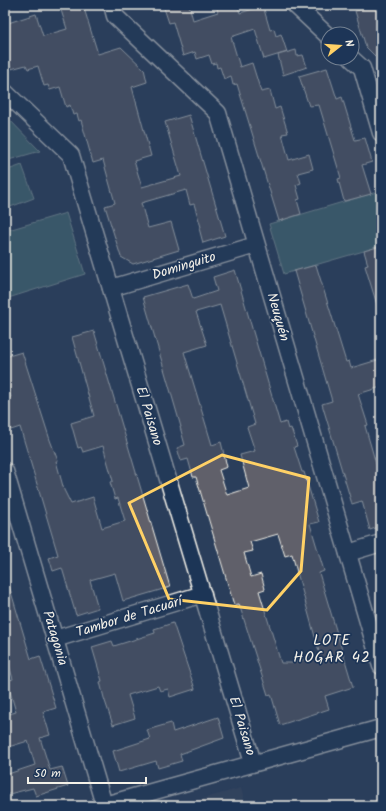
<svg xmlns="http://www.w3.org/2000/svg" width="386" height="811" viewBox="0 0 386 811" font-family="Kalam,sans-serif">
<style>
.built{fill:#3a4860}
.green{fill:#4d767a;stroke:#a0b4b1}
.building{fill:#60616a;stroke:#f4f1e8;fill-rule:evenodd}
.lines{fill:none;stroke-linecap:round;stroke-linejoin:round}
.minor-casing{stroke:#f4f1e8;stroke-width:19}
.minor{stroke:#1d3557;stroke-width:16}
.marked{fill:none;stroke:#ffd166;stroke-width:3;stroke-linejoin:round}
.labels{text-anchor:middle;dominant-baseline:central;stroke-width:3.5;stroke-linejoin:round;paint-order:stroke}
.street-label{font-size:14px;fill:#f4f1e8;stroke:#1d3557}
.neighbourhood-label{font-size:15px;letter-spacing:1px;fill:#f4f1e8;stroke:#1d3557}
</style>
<rect width="100%" height="100%" fill="#2a3e5b"/>
<filter id="ink" filterUnits="userSpaceOnUse"><feTurbulence type="fractalNoise" baseFrequency=".025" numOctaves="2"/><feDisplacementMap in="SourceGraphic" scale="8" xChannelSelector="R" yChannelSelector="G"/><feConvolveMatrix kernelMatrix="1 2 1 2 8 2 1 2 1" color-interpolation-filters="sRGB"/></filter>
<g filter="url(#ink)">
<!-- built -->
<path class="built" d="M241 788 246 806H176Z"/>
<!-- green -->
<g class="green">
<path d="M5 115 40 151 5 161Z"/>
<path d="M22 165 34 198 5 209V171Z"/>
<path d="M380 191 381 246 284 274 269 224Z"/>
<path d="M66 213 85 274 5 299V231Z"/>
</g>
<!-- building -->
<g class="building">
<path d="M67 5H83L98 54 121 47 144 69 147 82 132 87 151 156 134 161 142 187 181 176 165 122 189 115 225 236 203 243 199 228 201 227 194 204 190 205 186 190 141 203 148 228 171 222 179 250 133 264 121 257 105 206 115 203 103 160 93 163 81 120 79 121 77 114 73 115 70 105 66 107 60 87 50 90 48 85 44 86 38 66 28 69 26 65 11 69 5 48V24L36 14 43 36 67 29 60 7Z"/>
<path d="M163 5H189L193 20 218 12 216 5H237L240 13 263 6 270 30 274 29 276 36 281 34 287 52 264 59 255 29 231 37 240 67 252 63 261 92 270 90 275 109 280 107 288 133 282 134 289 160 309 154 313 169 298 173 301 183 296 185 300 199 297 200 301 214 279 221 237 84 233 85 231 76 224 79 220 67 217 68 216 63 212 64 209 55 197 59 195 52 183 56 173 22 169 23Z"/>
<path d="M359 5H378L381 16V62L366 47 355 11 360 10Z"/>
<path d="M296 50 297 56 303 55 307 67 283 75 278 55Z"/>
<path d="M327 68 337 99 342 97 355 140 365 138 372 162 362 165 371 194 349 200 344 201 338 179 341 178 319 105 309 106 299 76Z"/>
<path d="M381 246V307L378 308 365 266 368 265 364 251Z"/>
<path d="M316 265 346 362 349 361 351 368 381 359V387L358 394 368 425 365 426 381 481V526L370 530 362 501 352 504 322 404 332 401 294 271Z"/>
<path d="M235 270 280 424 286 422 288 429 291 428 297 446 294 447 302 472H304L319 522 310 524 324 571 319 573 353 687 325 696 329 709 280 725 271 694 268 695 239 604 234 605 196 477H193L188 459 181 461 177 448 185 445 180 427H181L143 297 188 284 193 299 217 291 213 277ZM220 305 255 424 247 427 255 451 240 455 249 488 227 495 219 470 227 467 221 442 212 445 184 352 207 345 196 312ZM278 534 285 556 292 554 320 655 292 663H281L259 591 265 589 261 574 251 577 244 553 253 551 250 542Z"/>
<path d="M94 331 170 587 123 601 115 573 90 580 98 608 76 615 62 568 53 571 51 564 49 558 58 555 20 427 11 430 5 409V399L11 397 5 375V357L22 352 50 440 58 461H56L64 490 71 504 93 497 102 528 125 521 118 498 115 499 110 482 113 481 103 446 83 452 81 447 78 448 71 423 94 416 72 337Z"/>
<path d="M8 582 31 659 40 656 56 708 43 712 50 735 40 738 50 770 62 767 68 786 36 796 33 788 5 795V775L35 765 28 741 5 748V723L8 722 6 715 16 712 7 681 13 679 5 652V583Z"/>
<path d="M173 623 195 689 170 697 168 689 160 691 158 686 128 695 135 718 113 725 104 698 100 682 102 681 92 647 112 641 114 646 130 641 155 633 154 629Z"/>
<path d="M218 717 224 738 180 754 182 761 158 768 156 761 119 772 113 751 150 739 147 730 171 723 173 732Z"/>
</g>
<g class="lines">
<!-- minor casing -->
<g class="minor-casing">
<g id="minor">
<path d="M112 5 115 16 218 113 381 666"/>
<path d="M295 5 328 36"/>
<path d="M351 58 362 68 381 133"/>
<path d="M5 92 71 155 253 763"/>
<path d="M111 288 256 245"/>
<path d="M5 471 104 805"/>
<path d="M348 553 381 543"/>
<path d="M55 639 203 594"/>
<path d="M101 806 381 728"/>
</g>
</g>
<!-- minor -->
<use href="#minor" class="minor"/>
</g>
</g>
<!-- marked area -->
<path d="M0 0H386V811H0ZM222 455 309 478 301 571 267 610 169 599 129 503Z" fill="#2a3e5b" fill-opacity=".55" fill-rule="evenodd"/>
<path class="marked" d="M222 455 309 478 301 571 267 610 169 599 129 503Z"/>
<g class="labels">
<!-- street labels -->
<g class="street-label">
<text transform="translate(184 266) rotate(-17)">Dominguito</text>
<text transform="translate(278 317) rotate(74)">Neuquén</text>
<text transform="translate(149 416) rotate(73)">El Paisano</text>
<text transform="translate(129 617) rotate(-17)">Tambor de Tacuarí</text>
<text transform="translate(55 638) rotate(73)">Patagonia</text>
<text transform="translate(242 726) rotate(73)">El Paisano</text>
</g>
<!-- neighbourhood labels -->
<g class="neighbourhood-label">
<text x="332" y="641">LOTE<tspan x="332" dy="17">HOGAR 42</tspan></text>
</g>
</g>
<!-- margin -->
<rect width="386" height="811" fill="none" stroke="#1d3557" stroke-width="20"/>
<rect x="10" y="10" width="366" height="791" fill="none" stroke="#f4f1e8" stroke-width="1.5" filter="url(#ink)"/>
<!-- north arrow -->
<g transform="translate(340 46) rotate(73)"><circle r="19" fill="#1d3557" stroke="#738091"/>
<path d="M0-3L7 15L0 10L-7 15Z" fill="#ffd166"/>
<text y="-6" font-size="11" font-weight="bold" text-anchor="middle" fill="#f4f1e8">N</text>
</g>
<!-- scale -->
<path d="M28 777v6h118v-6" fill="none" stroke="#f4f1e8" stroke-width="2"/>
<text x="34" y="777" font-size="12" fill="#f4f1e8" stroke="#1d3557" stroke-width="3" paint-order="stroke">50 m</text>
</svg>
